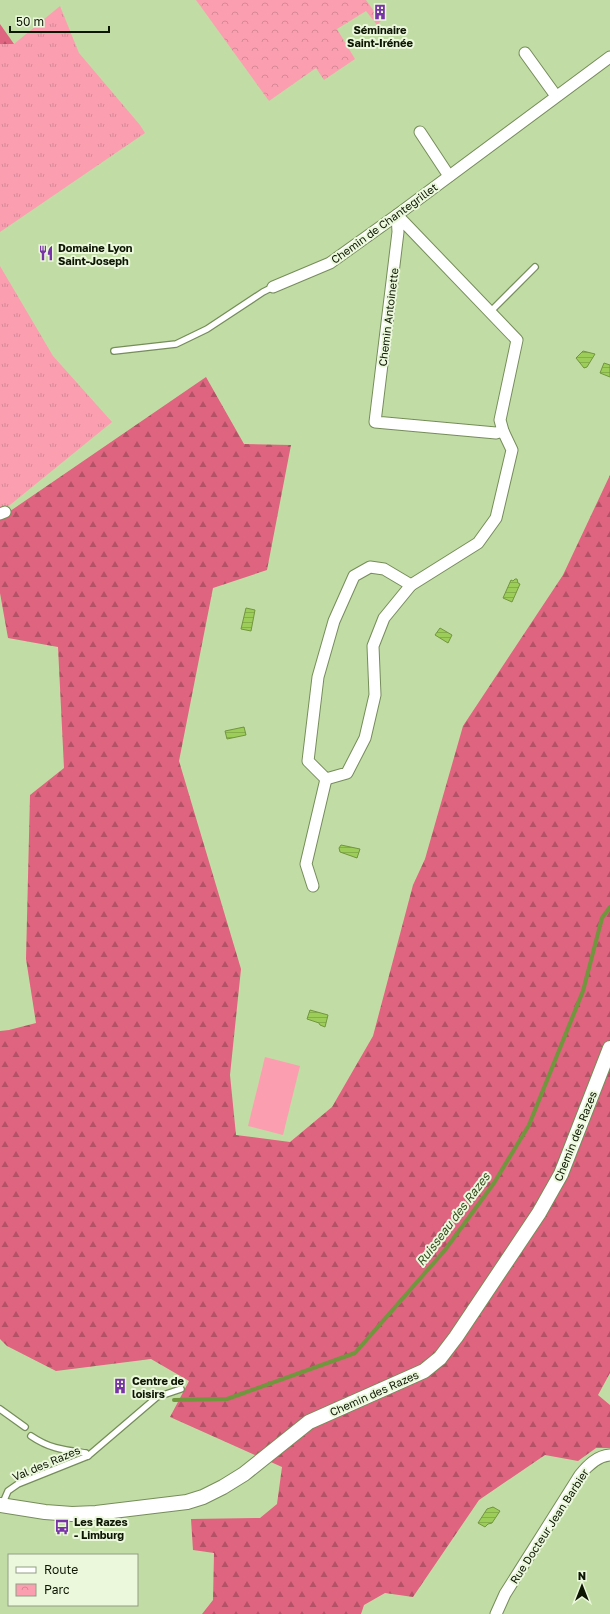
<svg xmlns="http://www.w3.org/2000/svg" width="610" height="1614" viewBox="0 0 610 1614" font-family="'Golos Text',sans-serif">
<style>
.grass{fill:url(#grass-tufts)}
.forest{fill:url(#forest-firs)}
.park{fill:url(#park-crowns)}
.pitch{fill:#fb9fb0}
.water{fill:url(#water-rules);stroke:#71963e}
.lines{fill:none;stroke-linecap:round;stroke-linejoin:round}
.stream{stroke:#71963e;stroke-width:4}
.service-casing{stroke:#758d59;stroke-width:8}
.minor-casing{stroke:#758d59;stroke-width:13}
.tertiary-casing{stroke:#758d59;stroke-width:16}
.service{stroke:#fff;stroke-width:5.5}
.minor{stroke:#fff;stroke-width:11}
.tertiary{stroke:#fff;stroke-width:14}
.labels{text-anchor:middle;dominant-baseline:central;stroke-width:4;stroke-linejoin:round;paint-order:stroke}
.poi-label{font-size:11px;font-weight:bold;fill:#0d1503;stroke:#ebf8dc;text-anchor:start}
.street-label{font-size:11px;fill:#0d1503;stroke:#ebf8dc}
.water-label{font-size:12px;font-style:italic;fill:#394c1e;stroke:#ebf8dc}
</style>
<defs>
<pattern id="grass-tufts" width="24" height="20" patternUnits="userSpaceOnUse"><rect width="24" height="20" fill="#fb9fb0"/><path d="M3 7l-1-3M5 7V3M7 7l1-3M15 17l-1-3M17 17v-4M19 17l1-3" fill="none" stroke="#d68896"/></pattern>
<pattern id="forest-firs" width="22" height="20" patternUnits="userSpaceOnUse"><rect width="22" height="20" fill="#df647f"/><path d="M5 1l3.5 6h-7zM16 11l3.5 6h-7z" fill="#b35166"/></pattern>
<pattern id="park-crowns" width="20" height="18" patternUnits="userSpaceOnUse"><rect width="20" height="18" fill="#fb9fb0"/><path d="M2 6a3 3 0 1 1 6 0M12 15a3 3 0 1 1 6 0" fill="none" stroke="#d68896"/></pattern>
<pattern id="water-rules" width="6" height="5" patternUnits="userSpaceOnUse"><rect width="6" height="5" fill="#9ccd58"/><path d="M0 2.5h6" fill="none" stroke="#85af4b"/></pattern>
</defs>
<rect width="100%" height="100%" fill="#c2dca5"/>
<!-- grass -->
<g class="grass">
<path d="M60 6 79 53 140 125 145 133 0 232V44H14Z"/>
<path d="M0 266 53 356 112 422 5 509 0 511Z"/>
</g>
<!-- forest -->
<g class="forest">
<path d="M0 24 14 44H0Z"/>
<path d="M206 377 244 444 291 445 267 570 213 588 179 761 241 969 230 1075 236 1135 290 1142 332 1107 373 1036 413 885 425 859 463 726 563 575 610 475V1373L598 1395 610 1405V1448H596L578 1461 545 1455 479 1500 413 1597 385 1593 364 1605 361 1614H202L213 1600 214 1553 193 1550 191 1519 260 1518 277 1504 282 1467 170 1417 189 1381 151 1359 56 1371 7 1346 0 1339V1031L9 1030 36 1023 26 959 30 795 64 768 58 647 8 638 0 593V518Z"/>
</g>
<!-- park -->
<path class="park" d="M196 0H366L381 21 377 25 366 11 337 29 355 59 324 80 316 68 269 101Z"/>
<!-- pitch -->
<path class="pitch" d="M265 1057 300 1066 283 1135 248 1126Z"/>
<!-- water -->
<g class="water">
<path d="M583 351 595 354 587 367 584 368 576 358Z"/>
<path d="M604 363 610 365V377L600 373Z"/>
<path d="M515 579H517L518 583 520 584 512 602 503 598 511 580 513 581Z"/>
<path d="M246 608 255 610 251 631 241 629Z"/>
<path d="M440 628 452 635 448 643 435 635Z"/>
<path d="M244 727 246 735 227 739 225 731Z"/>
<path d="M341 845 360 849 357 858 340 852 339 848Z"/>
<path d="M310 1010 328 1015 325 1027 320 1025 319 1023 307 1019Z"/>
<path d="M493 1507 500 1511 492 1523 488 1524 485 1527 478 1523 487 1509Z"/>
</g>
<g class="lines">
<!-- stream -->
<path class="stream" d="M174 1400 227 1399 355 1353 445 1250 494 1183 529 1125 583 991 602 918 610 907"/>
<!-- service casing -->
<g class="service-casing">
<g id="service">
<path d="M490 312 535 267"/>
<path d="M114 351 176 344 207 329 263 292 273 287"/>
<path d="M0 1409 25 1427"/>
<path d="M31 1436C50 1449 64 1450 86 1453L88 1456"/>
<path d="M2 1505 8 1491 18 1484 88 1456 157 1397 181 1389"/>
</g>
</g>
<!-- minor casing -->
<g class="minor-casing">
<g id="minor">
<path d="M525 53 556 96"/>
<path d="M420 132 449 176"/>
<path d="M397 215 517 340 500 420 503 431 496 433 375 422 398 232Z"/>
<path d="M273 287 330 263 397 215 610 57"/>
<path d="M0 514 5 512"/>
<path d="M370 567 384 569 411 585 384 618 373 646 375 695 365 738 347 773 326 779 308 761 318 677 334 621 354 576Z"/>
<path d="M411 585 478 543 496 518 512 450 503 431"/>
<path d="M313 886 306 864 326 779"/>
<path d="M496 1614 505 1594 580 1475C588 1465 597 1456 610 1455"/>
</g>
</g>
<!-- tertiary casing -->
<g class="tertiary-casing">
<path id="tertiary" d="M0 1505 45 1512 72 1514 96 1513 187 1502 203 1497 223 1487 244 1474 309 1422 424 1371 440 1358 456 1337 539 1213 561 1174 610 1048"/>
</g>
<!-- service -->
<use href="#service" class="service"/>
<!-- minor -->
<use href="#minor" class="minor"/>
<!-- tertiary -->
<use href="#tertiary" class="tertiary"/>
</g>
<!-- icons -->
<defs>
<g id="building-bare" transform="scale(1.2)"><path d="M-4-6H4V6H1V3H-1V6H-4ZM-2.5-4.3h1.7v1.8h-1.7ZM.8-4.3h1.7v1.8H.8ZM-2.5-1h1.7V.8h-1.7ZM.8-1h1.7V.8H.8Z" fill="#7833a7" stroke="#ebf8dc" stroke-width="2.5" paint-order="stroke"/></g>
<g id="restaurant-bare" transform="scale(1.2)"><path d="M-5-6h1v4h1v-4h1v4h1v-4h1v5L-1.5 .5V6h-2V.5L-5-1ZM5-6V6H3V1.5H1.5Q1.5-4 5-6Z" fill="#7833a7" stroke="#ebf8dc" stroke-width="2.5" paint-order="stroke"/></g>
<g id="bus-bare" transform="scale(1.2)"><path d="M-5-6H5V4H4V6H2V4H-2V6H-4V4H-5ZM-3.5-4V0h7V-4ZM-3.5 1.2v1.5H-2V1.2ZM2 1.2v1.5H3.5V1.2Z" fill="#7833a7" stroke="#ebf8dc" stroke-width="2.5" paint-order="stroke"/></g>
</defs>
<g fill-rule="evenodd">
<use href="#building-bare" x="380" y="12"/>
<use href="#restaurant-bare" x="46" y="253"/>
<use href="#building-bare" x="120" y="1386"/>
<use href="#bus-bare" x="62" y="1527"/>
</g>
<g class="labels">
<!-- poi labels -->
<g class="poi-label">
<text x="380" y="29" text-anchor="middle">Séminaire<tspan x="380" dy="13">Saint-Irénée</tspan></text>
<text x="58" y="247">Domaine Lyon<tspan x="58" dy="13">Saint-Joseph</tspan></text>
<text x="132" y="1380">Centre de<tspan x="132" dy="13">loisirs</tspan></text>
<text x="74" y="1521">Les Razes<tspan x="74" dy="13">- Limburg</tspan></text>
</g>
<!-- street labels -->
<g class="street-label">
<text transform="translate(384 223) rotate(-36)">Chemin de Chantegrillet</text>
<text transform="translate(388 317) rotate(-83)">Chemin Antoinette</text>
<text transform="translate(575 1136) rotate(-68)">Chemin des Razes</text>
<text transform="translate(374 1393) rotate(-24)">Chemin des Razes</text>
<text transform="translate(46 1463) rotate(-23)">Val des Razes</text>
<text transform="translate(549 1526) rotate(-57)">Rue Docteur Jean Barbier</text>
</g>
<!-- water labels -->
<g class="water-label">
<text transform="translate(453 1219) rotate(-53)">Ruisseau des Razes</text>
</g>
</g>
<!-- legend -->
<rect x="8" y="1554" width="130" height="52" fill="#ebf8dc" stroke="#929d85"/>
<rect x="16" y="1567" width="20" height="6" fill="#ffffff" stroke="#929d85"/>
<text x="44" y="1574" font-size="12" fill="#0d1503">Route</text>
<rect x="16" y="1584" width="20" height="12" fill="url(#park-crowns)" stroke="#929d85"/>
<text x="44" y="1594" font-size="12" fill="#0d1503">Parc</text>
<!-- north arrow -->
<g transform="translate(582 1586)" stroke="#ebf8dc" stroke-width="3" paint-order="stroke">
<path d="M0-3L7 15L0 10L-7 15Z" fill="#0d1503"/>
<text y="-6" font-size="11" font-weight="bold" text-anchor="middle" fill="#0d1503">N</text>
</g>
<!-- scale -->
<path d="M10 26v6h99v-6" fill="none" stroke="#0d1503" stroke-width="2"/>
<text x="16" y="26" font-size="12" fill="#0d1503" stroke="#ebf8dc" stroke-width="3" paint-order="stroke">50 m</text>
</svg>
